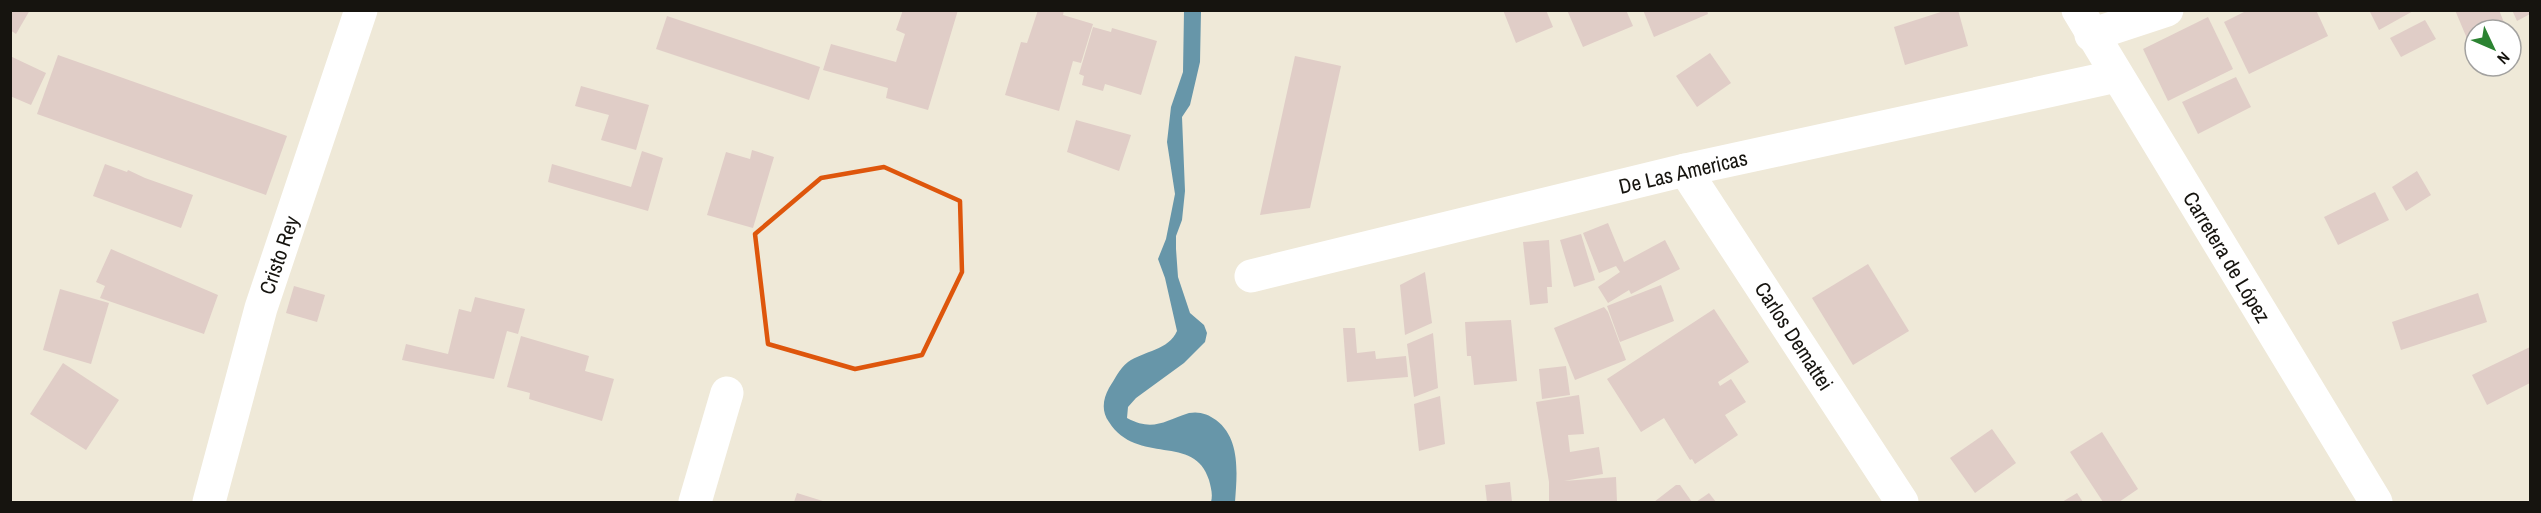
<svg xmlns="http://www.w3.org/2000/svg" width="2541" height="513" viewBox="0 0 2541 513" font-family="'Archivo Narrow',sans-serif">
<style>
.water{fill:#6796a9}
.building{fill:#e0cdc7}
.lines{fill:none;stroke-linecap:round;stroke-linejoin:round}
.minor{stroke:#fff;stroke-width:33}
.major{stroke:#fff;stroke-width:33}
.marked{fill:none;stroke:#de560c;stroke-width:4.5;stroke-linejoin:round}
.labels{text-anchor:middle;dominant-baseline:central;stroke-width:6;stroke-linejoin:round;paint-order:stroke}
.street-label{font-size:21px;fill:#16140f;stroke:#fff}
</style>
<rect width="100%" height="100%" fill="#efe9d8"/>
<!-- water -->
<path class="water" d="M1184 11H1201L1200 62 1190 105 1182 117 1185 191 1182 220 1176 236V249L1178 277 1190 313 1204 325 1207 333 1205 342 1184 363 1136 398 1128 407 1127 418C1153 432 1164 421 1189 413 1199 411 1208 414 1216 420 1241 439 1237 474 1235 502H1211C1213 494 1211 488 1209 480 1195 433 1137 466 1109 422 1101 411 1103 399 1109 388 1115 379 1119 369 1128 362 1144 351 1169 350 1177 331L1165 278 1158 259 1166 239 1175 194 1167 142 1171 107 1183 72Z"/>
<!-- building -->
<g class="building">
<path d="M10 10H30L16 34 10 30Z"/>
<path d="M903 10H958L928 110 886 98 888 88 823 70 831 44 896 62 905 34 896 30Z"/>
<path d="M1038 10H1064L1063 15 1093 24 1081 63 1073 61 1059 111 1005 95 1021 42 1027 43Z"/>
<path d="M1503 10H1546L1553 27 1516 43Z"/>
<path d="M1567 10H1626L1633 26 1583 47Z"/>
<path d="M1643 10H1707L1708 14 1654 37Z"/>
<path d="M1947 10H1958L1968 46 1905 65 1894 27Z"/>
<path d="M2248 10H2316L2328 36 2249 74 2224 22Z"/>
<path d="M2369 10H2415L2379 30Z"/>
<path d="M2455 10H2499L2507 30H2475V46L2471 48Z"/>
<path d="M2512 10H2530V14L2517 21Z"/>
<path d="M667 16 820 67 809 100 656 49Z"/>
<path d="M2208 17 2233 69 2168 101 2143 49Z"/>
<path d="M2425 20 2436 39 2401 57 2390 38Z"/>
<path d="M1093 27 1111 32 1112 28 1157 41 1141 95 1105 84 1103 91 1082 85 1084 76 1079 74Z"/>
<path d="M1710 53 1731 83 1697 107 1676 76Z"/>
<path d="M58 55 287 136 266 195 37 114Z"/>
<path d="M10 56 46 73 31 105 10 96Z"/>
<path d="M1295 56 1341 66 1310 208 1260 215Z"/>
<path d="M2236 77 2251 107 2198 134 2182 102Z"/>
<path d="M581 86 649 105 636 150 601 140 609 115 575 106Z"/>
<path d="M1076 120 1131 135 1119 171 1067 152Z"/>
<path d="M752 150 774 157 753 228 707 215 726 152 750 159Z"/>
<path d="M642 151 663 158 648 211 548 182 552 164 631 187Z"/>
<path d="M105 164 127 172 128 170 145 178 193 195 181 228 93 196Z"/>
<path d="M2417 171 2431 195 2406 211 2392 187Z"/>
<path d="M2375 192 2389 220 2338 245 2324 217Z"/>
<path d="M1608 223 1624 262 1665 240 1680 269 1631 294 1629 290 1608 303 1598 287 1620 272 1616 266 1599 273 1583 233Z"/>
<path d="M1581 234 1595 280 1574 287 1560 240Z"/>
<path d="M1549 240 1552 287H1547L1548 303 1530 305 1523 242Z"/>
<path d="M111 249 218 295 204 334 100 298 105 286 96 282Z"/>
<path d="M1868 264 1909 331 1853 365 1812 298Z"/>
<path d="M1425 272 1432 323 1405 335 1400 285Z"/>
<path d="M1661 285 1674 321 1620 342 1607 306Z"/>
<path d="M294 286 325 295 317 322 286 313Z"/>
<path d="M60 289 109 303 91 364 43 350Z"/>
<path d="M2478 293 2487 322 2401 350 2392 322Z"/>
<path d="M475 297 525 309 518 334 507 331 494 379 402 360 406 344 448 354 459 309 471 312Z"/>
<path d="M1604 307 1608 312 1626 360 1575 380 1554 328Z"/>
<path d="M1714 309 1749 362 1718 382 1720 386 1731 379 1746 402 1725 415 1738 435 1695 464 1692 459 1690 460 1664 418 1641 432 1607 379Z"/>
<path d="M1511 320 1517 381 1474 385 1471 356H1467L1465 322Z"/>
<path d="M1343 328H1355L1357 353 1375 351 1376 359 1406 356 1408 377 1347 382Z"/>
<path d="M1433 333 1438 388 1414 397 1407 344Z"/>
<path d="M521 336 589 356 585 371 614 379 602 421 529 399 530 393 507 387Z"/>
<path d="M2530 347V383L2487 405 2472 375Z"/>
<path d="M63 363 119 400 86 450 30 414Z"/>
<path d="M1566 366 1570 395 1542 399 1539 369Z"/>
<path d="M1579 395 1584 434 1568 435 1570 452 1599 447 1603 474 1564 481 1616 477 1617 502H1549V482L1536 402Z"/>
<path d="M1440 396 1445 444 1419 451 1414 404Z"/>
<path d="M1992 429 2016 463 1975 493 1950 458Z"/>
<path d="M2102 432 2138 489 2119 502H2103L2070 452Z"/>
<path d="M1510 482 1512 502H1487L1485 485Z"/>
<path d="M1676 485H1680L1692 502H1654Z"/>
<path d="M797 493 826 502H794Z"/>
<path d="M1709 493 1716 502H1696Z"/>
<path d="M2077 493 2083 502H2062Z"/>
</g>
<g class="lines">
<!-- minor -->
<g class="minor">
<path d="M2091 35 2167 10"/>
<path d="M1685 170 1902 502"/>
<path d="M1251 276 1685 170 2117 76"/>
<path d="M209 502 261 308 361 10"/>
<path d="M695 502 727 393"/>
</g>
<!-- major -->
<path class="major" d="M2078 10 2376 502"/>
</g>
<!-- marked area -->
<path class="marked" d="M884 167 960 201 962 272 922 355 855 369 768 344 755 234 821 178Z"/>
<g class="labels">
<!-- street labels -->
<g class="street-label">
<text transform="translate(1683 172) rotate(-13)">De Las Americas</text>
<text transform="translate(279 255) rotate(-71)">Cristo Rey</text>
<text transform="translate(2227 257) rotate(59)">Carretera de López</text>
<text transform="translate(1794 336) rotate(57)">Carlos Demattei</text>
</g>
</g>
<!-- border -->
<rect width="2541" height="513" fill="none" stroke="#16140f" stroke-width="24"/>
<!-- north arrow -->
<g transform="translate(2493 48) rotate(134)"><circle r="28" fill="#ffffff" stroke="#a2a19f" stroke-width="1.5"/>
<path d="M0-4.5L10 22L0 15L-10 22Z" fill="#2c8332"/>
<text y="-9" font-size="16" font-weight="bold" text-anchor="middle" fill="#16140f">N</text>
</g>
</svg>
